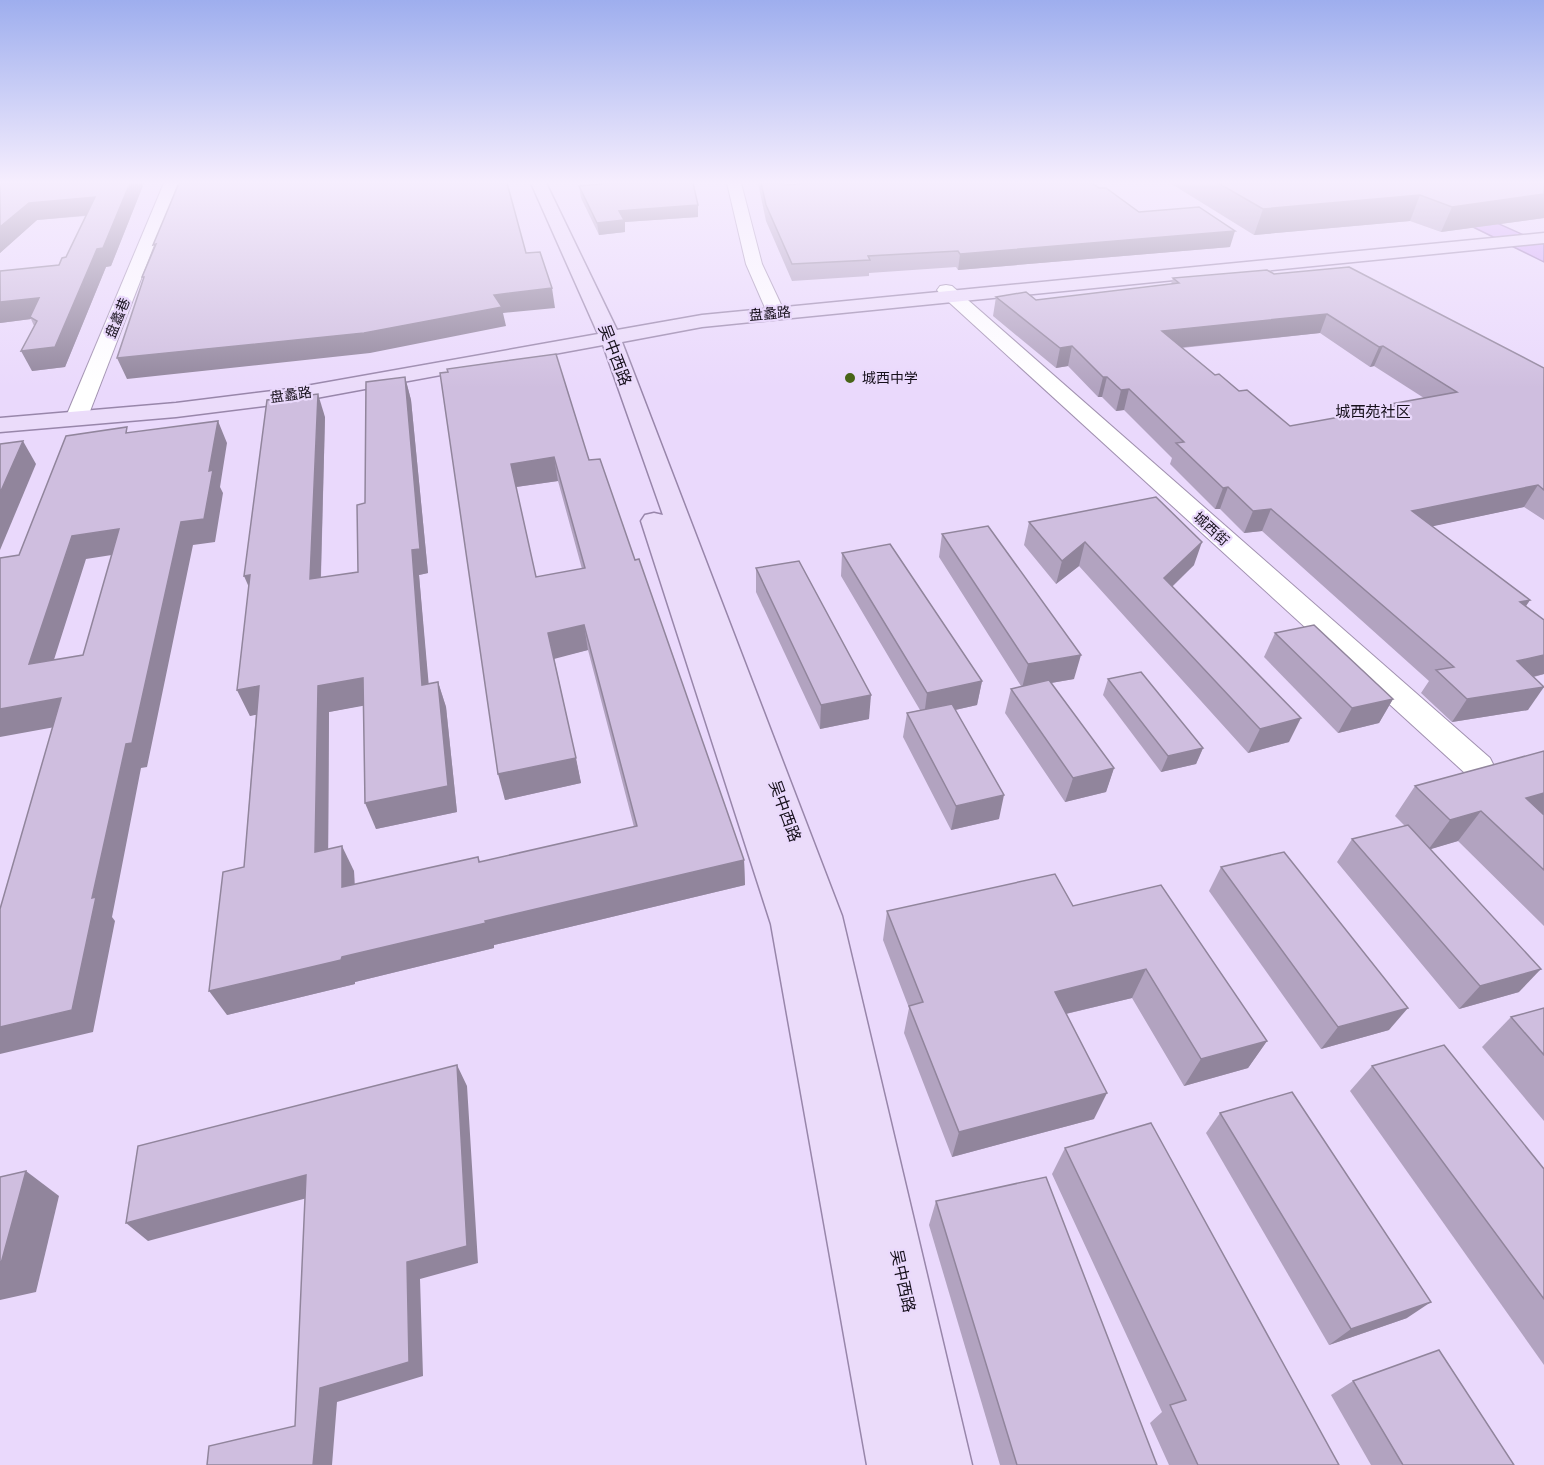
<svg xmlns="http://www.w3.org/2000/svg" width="1544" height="1465" viewBox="0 0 1544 1465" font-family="'Fira Sans Condensed','Noto Sans SC',sans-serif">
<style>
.water{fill:#cfa4f6;stroke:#9878b4;stroke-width:1.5}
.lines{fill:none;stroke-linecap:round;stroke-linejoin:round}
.minor-casing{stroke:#a090af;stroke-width:2}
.major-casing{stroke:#9886aa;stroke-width:3}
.minor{fill:#fff;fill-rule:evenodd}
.major{fill:#ebdcfa;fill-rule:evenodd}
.wall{fill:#b2a3c0;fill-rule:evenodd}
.shaded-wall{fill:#91859c}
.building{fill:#cfbedf;stroke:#91859c;stroke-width:1.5;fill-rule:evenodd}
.poi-dot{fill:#486417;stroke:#ead9fc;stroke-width:2}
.labels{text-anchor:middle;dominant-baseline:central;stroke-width:4.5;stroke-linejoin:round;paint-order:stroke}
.far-street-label{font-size:14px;fill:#16101b;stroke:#ead9fc}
.far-poi-label{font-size:14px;fill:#16101b;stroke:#ead9fc;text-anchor:start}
.far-neighbourhood-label{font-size:15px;fill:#16101b;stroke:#ead9fc}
.street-label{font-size:16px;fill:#16101b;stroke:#ead9fc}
</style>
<rect width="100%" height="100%" fill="#ead9fc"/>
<!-- water -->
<path class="water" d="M1421 189 1544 244V262L1473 227Z"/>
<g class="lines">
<!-- minor casing -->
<g class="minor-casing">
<g id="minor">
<path d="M164 183H178L87 419 84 424H68L65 419Z"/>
<path d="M727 183H741L762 264 785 313 783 317H769L746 264Z"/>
<path d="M946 285 952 286 1490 758 1494 766 1490 774 1478 778 1466 774 940 294 937 290 940 286Z"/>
</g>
</g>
<!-- major casing -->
<g class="major-casing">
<path id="major" d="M531 183H546L617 330 702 315 1544 233V243L702 327 622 342 842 916 972 1465H867L771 924 641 521 645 515 654 513 663 515 603 345 289 403 176 417 0 432V418L176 403 289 389 598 334Z"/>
</g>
<!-- minor -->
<use href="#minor" class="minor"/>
<!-- major -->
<use href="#major" class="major"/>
</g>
<!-- wall -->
<g class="wall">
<path d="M0 183H144L111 266 106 267 65 367 32 371 34 326 31 319 0 323 66 257 86 216 37 220 0 253Z"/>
<path d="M758 183H784L785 185 1099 188 1139 212 1230 247 958 270 956 267 869 273V276L792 281 766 221Z"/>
<path d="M1170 183H1544V218L1441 232 1410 221 1254 235Z"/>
<path d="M579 186 698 217 624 222 625 232 599 235 581 198Z"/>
<path d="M1274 274 1544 368V520L1524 507 1432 526 1530 600 1526 606 1544 620V674L1534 677 1528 710 1452 722 1421 693 1429 681 1262 531 1244 533 1220 509H1215L1170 464 1172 458 1124 410 1116 411 1102 397H1098L1068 366 1056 368 993 316 996 297 1036 300 1171 284 1173 278ZM1320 333 1370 367 1374 366 1424 398 1391 404 1390 408 1290 426 1215 375 1182 348Z"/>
<path d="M440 373 589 460 635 560 744 860 745 885 494 945V948L355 982V984L227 1015 244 867 256 714 250 716 237 690 325 417 321 578 358 572 365 503 405 377 411 400 428 573 419 575 428 684 438 682 446 707 457 812 376 829 364 705 329 712 328 849 354 871 355 885 478 857 480 862 634 827 588 650 554 658 581 783 505 800ZM558 481 582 569 536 577 516 487Z"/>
<path d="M1029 522 1194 565 1172 587 1289 742 1248 753 1079 566 1056 584 1024 545Z"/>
<path d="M942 534 1074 679 1051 683 1114 768 1106 792 1065 802 1005 713 1011 689 1021 686 939 557Z"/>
<path d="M842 553 982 681 977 705 955 710 999 819 951 830 903 737 907 713 920 710 841 576Z"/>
<path d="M756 568 869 719 820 729 756 592Z"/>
<path d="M1275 633 1393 699 1379 723 1338 733 1264 657Z"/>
<path d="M1108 679 1203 748 1196 764 1161 772 1103 695Z"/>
<path d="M1544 751V926L1458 841 1430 849 1519 992 1459 1009 1337 862 1352 839 1405 826 1395 816 1415 786Z"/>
<path d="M1221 867 1389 1030 1321 1049 1209 891Z"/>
<path d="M1073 906 1267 1041 1248 1068 1184 1086 1132 998 1066 1014 1094 1119 952 1157 904 1033 909 1008 883 940 887 911Z"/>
<path d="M1544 1008V1121L1482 1047 1511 1017Z"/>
<path d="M1372 1066 1544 1169V1365L1350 1091Z"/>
<path d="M1220 1113 1407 1318 1329 1345 1206 1133Z"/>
<path d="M1065 1148 1339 1465H1169L1150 1423 1162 1412 1052 1174Z"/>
<path d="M936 1201 1157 1465H1000L929 1225Z"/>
<path d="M1353 1381 1514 1465H1371L1331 1395Z"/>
</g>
<!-- shaded-wall -->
<g class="shaded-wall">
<path d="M130 183H144L111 266 106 267 65 367 32 371 21 351 97 249Z"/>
<path d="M1544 194V218L1441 232 1452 207Z"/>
<path d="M1420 195 1410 221 1254 235 1263 209Z"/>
<path d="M95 197 102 214 37 220 0 253V227L29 203Z"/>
<path d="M698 205V217L625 222V232L599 235 597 223 619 211Z"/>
<path d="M1235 231 1230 247 958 270 960 254Z"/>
<path d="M552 288 555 308 503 313 506 326 370 353 127 379 117 358 494 295Z"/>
<path d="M39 298 30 317 31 319 0 323V302Z"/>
<path d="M1327 314 1320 333 1156 350 1162 331Z"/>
<path d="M1072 346 1068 366 1056 368 1060 348Z"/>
<path d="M1383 346 1374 366 1370 367 1379 347Z"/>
<path d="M405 377 411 400 428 573 419 575 431 710 422 685 412 550Z"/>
<path d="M1103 377H1107L1102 397H1098Z"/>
<path d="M1129 389 1124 410 1116 411 1121 390Z"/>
<path d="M318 394 325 417 320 604 310 579Z"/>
<path d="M218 421 227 443 220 487 223 493 215 542 193 545 147 767 141 768 112 917 115 921 93 1032 0 1054V1027L92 898 126 744 181 522 209 471Z"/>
<path d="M23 441 36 464 0 550V493Z"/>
<path d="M554 457 558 481 516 487 511 464Z"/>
<path d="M1538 485 1524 507 1401 533 1412 511Z"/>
<path d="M1228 487 1220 509H1215L1223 488Z"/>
<path d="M1271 509 1262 531 1244 533 1253 511Z"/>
<path d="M119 529 131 552 86 559 45 688 29 664 72 536Z"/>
<path d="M1085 542 1079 566 1056 584 1062 561Z"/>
<path d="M1202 542 1194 565 1156 602 1164 578Z"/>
<path d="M250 575 255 601 244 576Z"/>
<path d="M1530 600 1515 622 1520 602Z"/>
<path d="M584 625 588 650 554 659 548 633Z"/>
<path d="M1081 655 1074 679 1022 688 1028 664Z"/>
<path d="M1544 655V674L1501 684 1517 661Z"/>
<path d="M363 678 373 704 329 712 328 877 315 852 318 686Z"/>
<path d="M982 681 977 705 924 717 927 693Z"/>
<path d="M438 682 446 707 457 812 376 829 365 803Z"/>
<path d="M259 686 271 712 250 716 237 690Z"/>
<path d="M1544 687 1528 710 1452 722 1467 699Z"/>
<path d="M871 695 869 719 820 729 821 705Z"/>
<path d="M61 698 77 723 0 737V709Z"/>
<path d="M1393 699 1379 723 1338 733 1352 708Z"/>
<path d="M1301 718 1289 742 1248 753 1260 729Z"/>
<path d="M1203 748 1196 764 1161 772 1168 756Z"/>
<path d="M576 758 581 783 505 800 498 774Z"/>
<path d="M1114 768 1106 792 1065 802 1073 778Z"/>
<path d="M1544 793V816L1526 798Z"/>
<path d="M1004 795 999 819 951 830 956 806Z"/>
<path d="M1481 811 1458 841 1428 850 1450 820Z"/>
<path d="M342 846 354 871 355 912 342 887Z"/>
<path d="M744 860 745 885 494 945V948L355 982V984L227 1015 209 991 485 921Z"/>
<path d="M1146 969 1132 998 1044 1019 1055 992Z"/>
<path d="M1541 969 1519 992 1459 1009 1480 986Z"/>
<path d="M1408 1008 1389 1030 1321 1049 1338 1027Z"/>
<path d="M1267 1041 1248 1068 1184 1086 1201 1059Z"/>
<path d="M457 1065 467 1086 478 1263 420 1279 423 1376 337 1402 332 1465H313L320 1388 407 1262Z"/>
<path d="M1107 1093 1094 1119 952 1157 959 1132Z"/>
<path d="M26 1171 59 1196 36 1292 0 1300V1267Z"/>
<path d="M306 1175 322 1194 148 1241 126 1223Z"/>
<path d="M1431 1302 1407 1318 1329 1345 1351 1329Z"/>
</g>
<!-- building -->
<g class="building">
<path d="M0 183H130L103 248 97 249 55 347 21 351 37 321 30 317 39 298 0 302V271L59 265 62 258 66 257 95 197 29 203 0 227Z"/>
<path d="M179 183H507L526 253 540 252 552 288 494 295 502 307 364 333 117 358 144 277H142L156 244 153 245Z"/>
<path d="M612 183H693L698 205 619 211 624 220 597 223 579 186Z"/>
<path d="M761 183H784L785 185 812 183H1092L1099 188H1106L1139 212 1199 207 1235 231 960 254 958 251 868 256 870 260 792 264 766 205Z"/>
<path d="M1218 183H1544V194L1452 207 1420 195 1263 209Z"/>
<path d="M1349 267 1544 368V490L1538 485 1412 511 1530 600 1520 602 1544 620V655L1517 661 1544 687 1467 699 1436 670 1454 667 1271 509 1253 511 1228 487 1223 488 1176 443 1184 442 1129 389 1121 390 1107 377H1103L1072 346 1060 348 996 297 1026 292 1036 300 1179 283 1173 278 1267 270 1274 274ZM1327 314 1379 347 1383 346 1457 392 1391 404 1395 407 1290 426 1247 390 1239 391 1219 374 1215 375 1162 331Z"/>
<path d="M556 354 589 460 600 459 635 560 639 559 744 860 485 921 486 923 342 957 341 960 209 991 223 872 244 867 259 686 237 690 250 575 244 576 267 400 318 394 310 579 358 572 357 505 365 503 366 382 405 377 420 549 412 550 422 685 438 682 448 786 365 803 363 678 318 686 315 852 342 846V887L478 857 479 862 637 826 584 625 548 633 576 758 498 774 440 373 448 372 447 369ZM554 457 585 568 536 577 511 464Z"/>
<path d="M218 421 209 471 213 470 204 519 181 522 132 743 126 744 92 898 96 897 72 1010 0 1027V909L61 698 0 709V558L19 555 66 436 127 427 126 433ZM119 529 83 655 29 664 72 536Z"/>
<path d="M23 441 0 493V444Z"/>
<path d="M1156 497 1202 542 1164 578 1301 718 1260 729 1085 542 1062 561 1029 522Z"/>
<path d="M988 526 1081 655 1028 664 942 534Z"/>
<path d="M890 544 982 681 927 693 842 553Z"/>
<path d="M799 561 871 695 821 705 756 568Z"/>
<path d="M1314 625 1393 699 1352 708 1275 633Z"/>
<path d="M1141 672 1203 748 1168 756 1108 679Z"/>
<path d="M1049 680 1114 768 1073 778 1011 689Z"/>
<path d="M952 704 1004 795 956 806 907 713Z"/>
<path d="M1544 751V793L1526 798 1544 815V870L1481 811 1450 820 1415 786Z"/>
<path d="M1408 825 1541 969 1480 986 1352 839Z"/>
<path d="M1284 852 1408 1008 1338 1027 1221 867Z"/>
<path d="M1055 874 1073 906 1161 885 1267 1041 1201 1059 1146 969 1055 992 1107 1093 959 1132 909 1006 923 1002 887 911Z"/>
<path d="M1544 1008V1055L1511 1017Z"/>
<path d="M1444 1045 1544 1169V1299L1372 1066Z"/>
<path d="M457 1065 467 1246 407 1262 409 1362 320 1388 313 1465H207L209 1446 295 1426 306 1175 126 1223 138 1146Z"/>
<path d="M1292 1092 1431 1302 1351 1329 1220 1113Z"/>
<path d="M1151 1123 1339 1465H1198L1170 1405 1186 1400 1065 1148Z"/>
<path d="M26 1171 0 1267V1177Z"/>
<path d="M1046 1177 1157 1465H1017L936 1201Z"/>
<path d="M1439 1350 1514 1465H1403L1353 1381Z"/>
</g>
<!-- sky -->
<linearGradient id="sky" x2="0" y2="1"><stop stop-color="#9eaeee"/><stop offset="0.47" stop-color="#f6eefe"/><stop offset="1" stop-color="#f6eefe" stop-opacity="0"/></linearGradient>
<rect width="1544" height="388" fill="url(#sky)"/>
<!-- markers -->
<circle class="poi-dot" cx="850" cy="378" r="6"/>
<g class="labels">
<!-- far-street labels -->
<g class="far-street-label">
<text transform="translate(770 314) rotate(-5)">盘蠡路</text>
<text transform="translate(118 318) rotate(-68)">盘蠡巷</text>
<text transform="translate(291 395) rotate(-8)">盘蠡路</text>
<text transform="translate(1211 529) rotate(42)">城西街</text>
</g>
<!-- far-poi labels -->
<g class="far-poi-label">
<text x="862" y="378">城西中学</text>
</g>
<!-- far-neighbourhood labels -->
<g class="far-neighbourhood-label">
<text x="1373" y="412">城西苑社区</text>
</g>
<!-- street labels -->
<g class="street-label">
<text transform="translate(615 355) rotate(69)">吴中西路</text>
<text transform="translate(785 811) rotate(70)">吴中西路</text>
<text transform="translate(903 1281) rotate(78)">吴中西路</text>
</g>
</g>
</svg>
